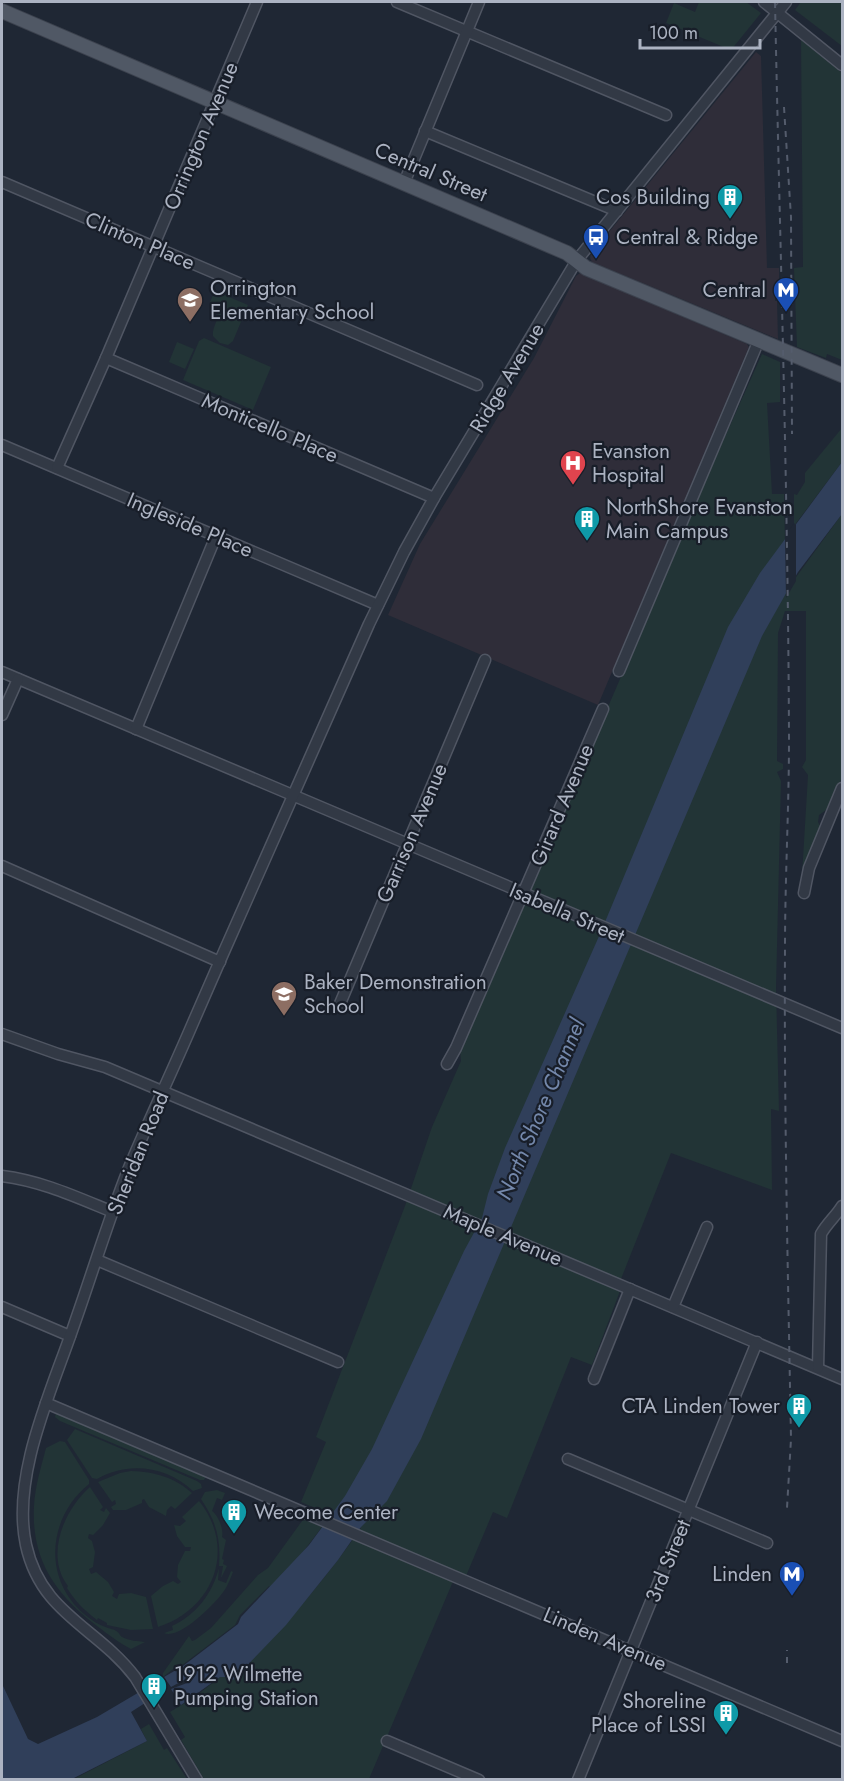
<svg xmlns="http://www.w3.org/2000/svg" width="844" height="1781" viewBox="0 0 844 1781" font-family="Jost,sans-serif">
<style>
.medical{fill:#2f2d39}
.green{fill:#223436}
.water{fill:#303f5a}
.pier{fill:#1f2734}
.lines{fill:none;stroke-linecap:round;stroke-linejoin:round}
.minor-casing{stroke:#505663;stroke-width:13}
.major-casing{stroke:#3c424e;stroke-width:16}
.minor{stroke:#323945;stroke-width:10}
.major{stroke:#505865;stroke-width:14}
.rail{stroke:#545c6c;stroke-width:2;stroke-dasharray:6 6;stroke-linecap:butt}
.labels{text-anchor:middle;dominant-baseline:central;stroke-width:4.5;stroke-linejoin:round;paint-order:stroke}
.street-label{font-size:21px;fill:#acb3c2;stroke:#181e29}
.poi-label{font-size:21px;fill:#acb3c2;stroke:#181e29;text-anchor:start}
.water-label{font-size:22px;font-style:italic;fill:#7488ab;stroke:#181e29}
</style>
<rect width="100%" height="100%" fill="#1f2734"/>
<!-- medical -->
<g class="medical">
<path d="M756 52 761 56 767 268H779V293L775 294V301H777L778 339 592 262 590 258 591 254Z"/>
<path d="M580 273 747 344 749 347 598 705 388 615 420 544 534 358 576 276Z"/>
</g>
<!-- green -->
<g class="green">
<path d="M699 2H746L761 13 731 50 666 23 674 3 695 12Z"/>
<path d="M801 2H842V46L795 10Z"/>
<path d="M801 40 842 73V360L827 354 826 358 797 347 794 268 803 267Z"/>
<path d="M215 291 248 305 233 341 228 345 220 343 213 336C212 325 222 316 218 306L210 302Z"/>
<path d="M204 338 271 367 253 410 183 380 199 341Z"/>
<path d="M177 342 194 349 185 369 169 362Z"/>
<path d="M762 354 780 362V402L767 403 772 494H784L786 591 842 514V777L829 808 819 815 818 822 821 828 802 875 808 775 802 767 806 760V611H785L778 633 777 761 783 764V769L777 772 781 781 776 988 779 1111 771 1109 772 1190 671 1153 617 1289 620 1291 592 1365 571 1357 507 1518 493 1512 466 1576 457 1572 369 1779H204L181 1740 185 1737 170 1712 196 1696 220 1677H228L233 1679C280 1632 323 1583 361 1528L301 1502 326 1442 316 1437 405 1206 432 1127 461 1061 460 1051 703 486Z"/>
<path d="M842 428V462L794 526V494L797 495 805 482V473Z"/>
<path d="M56 1412 206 1476 204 1480H200L60 1421 55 1417Z"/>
<path d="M75 1429 197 1481 201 1484 202 1488 193 1491C167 1466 128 1461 97 1479L92 1478 67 1440Z"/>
<path d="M60 1441 65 1442 89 1480V1484C48 1517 42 1578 84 1614 91 1620 99 1625 108 1628 110 1629 114 1629 116 1631 119 1632 120 1636 122 1637 129 1641 138 1641 145 1642L131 1649C119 1643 108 1634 97 1626 56 1595 31 1560 34 1506 35 1487 41 1467 46 1448Z"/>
<path d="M131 1471C155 1472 174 1477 192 1493L175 1509 171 1506 167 1510 166 1516 149 1507 144 1499 142 1500V1503L126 1510H113L111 1507 116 1504 115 1500 112 1502 98 1482 120 1473Z"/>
<path d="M90 1487 103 1507 100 1510 104 1512 106 1508 110 1513 103 1525 93 1535 89 1534 88 1538 92 1541 95 1552 93 1567 89 1569 91 1574 96 1572 108 1582 114 1592 112 1596 117 1599 119 1594 131 1593 146 1597 153 1629 131 1630 107 1625V1623L98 1618 97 1620C84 1610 75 1601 67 1588L68 1586C45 1556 63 1511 90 1487Z"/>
<path d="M217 1490 225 1493 222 1500 217 1498 212 1511C218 1515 224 1529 222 1537L226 1540 222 1559 224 1560 223 1564 227 1566 221 1578 223 1566H219C221 1539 216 1521 201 1499L205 1492Z"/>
<path d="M199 1501C237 1548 214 1609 158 1627L151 1596 163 1586 173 1581 178 1584 181 1582 177 1577 178 1565 185 1551H190L191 1547H185L177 1536 174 1525 180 1526 186 1521 182 1517Z"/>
<path d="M306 1520 322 1527 296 1561 271 1587 269 1586 240 1615 235 1625 181 1666H177L163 1677V1673L189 1636 192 1641 195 1640 211 1628 258 1575 268 1568 302 1521Z"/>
<path d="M219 1568 218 1580 226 1583 231 1571 233 1572C231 1577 229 1582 227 1586 220 1600 179 1641 164 1633L173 1630 172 1626C197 1614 212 1594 219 1568Z"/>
<path d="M149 1724 164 1750 167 1748 187 1779 72 1780 147 1741 141 1729Z"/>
</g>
<!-- water -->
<g class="water">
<path d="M842 462V514L798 572 762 636 421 1439 387 1501 361 1527 338 1560 286 1625 233 1680 228 1677H220L181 1705 171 1689 187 1683 186 1679 171 1687 164 1677 183 1666 238 1624 241 1617 309 1545 345 1496 372 1449 464 1251 482 1218 488 1194 505 1148 600 934 728 627 760 573Z"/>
<path d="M153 1684 159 1694 131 1712 147 1741 72 1779 2 1780V1686H3L28 1739 38 1744 97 1717Z"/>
</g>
<!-- pier -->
<path class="pier" d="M794 523 796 525V581L786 598 785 536Z"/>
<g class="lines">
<!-- minor casing -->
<g class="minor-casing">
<g id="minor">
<path d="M397 2 666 115"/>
<path d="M764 2 842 65"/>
<path d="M425 131 617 211"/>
<path d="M2 182 477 385"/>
<path d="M404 183 479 2"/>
<path d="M106 358 434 498"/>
<path d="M2 445 378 605"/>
<path d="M57 468 106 358 257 2"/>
<path d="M619 671 759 340"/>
<path d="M2 672 842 1028"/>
<path d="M2 715 18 679"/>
<path d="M136 729 216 536"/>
<path d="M2 866 220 962"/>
<path d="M804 893 809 868 842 788"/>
<path d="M339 1006 485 660"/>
<path d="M2 1034 58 1054 105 1067 842 1379"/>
<path d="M447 1064 456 1048 603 709"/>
<path d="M2 1176C42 1181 76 1197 113 1212"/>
<path d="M97 1260 338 1362"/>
<path d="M2 1307 70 1336"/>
<path d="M673 1307 707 1227"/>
<path d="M818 1368 821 1234C827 1223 836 1216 842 1206"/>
<path d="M594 1379 630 1289"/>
<path d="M46 1403 842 1741"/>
<path d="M568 1459 767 1543"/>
<path d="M387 1741 479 1780"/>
<path d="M197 1780 135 1677C97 1627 41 1614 26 1545 11 1476 52 1390 74 1325 92 1274 108 1221 128 1170 148 1122 171 1074 192 1025 250 891 310 758 369 624L404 552 434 498 577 260 786 2"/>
<path d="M578 1780 757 1342"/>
</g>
</g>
<!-- major casing -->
<g class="major-casing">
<path id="major" d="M2 11 567 253 586 268 842 375"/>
</g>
<!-- minor -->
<use href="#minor" class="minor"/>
<!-- major -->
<use href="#major" class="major"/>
<!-- rail -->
<g class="rail">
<path d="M775 2C780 247 788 493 789 738 789 808 785 878 785 948 784 1112 788 1276 791 1439L787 1508"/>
<path d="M784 107 791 217 792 434"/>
<path d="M787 1663V1650"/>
</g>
</g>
<!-- icons -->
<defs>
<g id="building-pin" transform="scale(1.35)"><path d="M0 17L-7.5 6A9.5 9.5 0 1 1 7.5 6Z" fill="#0f9aa8" stroke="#181e29"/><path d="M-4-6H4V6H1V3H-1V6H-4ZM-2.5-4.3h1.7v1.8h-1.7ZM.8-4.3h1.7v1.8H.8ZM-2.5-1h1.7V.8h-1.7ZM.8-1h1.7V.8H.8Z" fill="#fff"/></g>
<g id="bus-pin" transform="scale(1.35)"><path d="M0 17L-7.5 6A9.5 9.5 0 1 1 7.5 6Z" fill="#1a4fb4" stroke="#181e29"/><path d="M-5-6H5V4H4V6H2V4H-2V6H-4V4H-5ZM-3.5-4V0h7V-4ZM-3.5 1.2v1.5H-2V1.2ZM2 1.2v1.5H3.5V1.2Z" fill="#fff"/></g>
<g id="metro-pin" transform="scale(1.35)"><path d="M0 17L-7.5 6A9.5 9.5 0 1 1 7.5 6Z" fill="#1a4fb4" stroke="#181e29"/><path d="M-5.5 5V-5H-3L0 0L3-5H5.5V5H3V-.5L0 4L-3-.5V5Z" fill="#fff"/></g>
<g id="school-pin" transform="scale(1.35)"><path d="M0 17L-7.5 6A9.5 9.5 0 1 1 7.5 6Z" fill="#8d6e63" stroke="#181e29"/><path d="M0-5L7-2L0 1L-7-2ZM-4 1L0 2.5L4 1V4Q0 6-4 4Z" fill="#fff"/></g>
<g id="hospital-pin" transform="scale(1.35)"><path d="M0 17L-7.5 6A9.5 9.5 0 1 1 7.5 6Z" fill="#e0444e" stroke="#181e29"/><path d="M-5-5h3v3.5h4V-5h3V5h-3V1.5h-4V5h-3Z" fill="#fff"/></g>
</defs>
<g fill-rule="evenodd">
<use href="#building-pin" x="730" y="197"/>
<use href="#bus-pin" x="596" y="237"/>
<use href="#metro-pin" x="786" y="290"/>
<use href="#school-pin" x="190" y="300"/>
<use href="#hospital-pin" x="573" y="463"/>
<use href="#building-pin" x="587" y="519"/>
<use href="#school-pin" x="284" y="994"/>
<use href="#building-pin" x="799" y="1406"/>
<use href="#building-pin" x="234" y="1512"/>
<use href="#metro-pin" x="792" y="1574"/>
<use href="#building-pin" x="154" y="1686"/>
<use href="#building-pin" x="726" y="1713"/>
</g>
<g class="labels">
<!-- street labels -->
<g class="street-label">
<text transform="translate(201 136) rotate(-67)">Orrington Avenue</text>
<text transform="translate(431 172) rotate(23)">Central Street</text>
<text transform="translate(140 241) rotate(23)">Clinton Place</text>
<text transform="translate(507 378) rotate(-59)">Ridge Avenue</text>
<text transform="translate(270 428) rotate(23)">Monticello Place</text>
<text transform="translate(190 525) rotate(23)">Ingleside Place</text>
<text transform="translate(562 805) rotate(-67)">Girard Avenue</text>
<text transform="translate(412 833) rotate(-67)">Garrison Avenue</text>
<text transform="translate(567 913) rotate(23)">Isabella Street</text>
<text transform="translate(138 1153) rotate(-68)">Sheridan Road</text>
<text transform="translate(503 1235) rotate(23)">Maple Avenue</text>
<text transform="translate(668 1561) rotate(-68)">3rd Street</text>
<text transform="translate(605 1639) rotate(23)">Linden Avenue</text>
</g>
<!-- poi labels -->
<g class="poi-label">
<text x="710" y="197" text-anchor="end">Cos Building</text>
<text x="616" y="237">Central &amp; Ridge</text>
<text x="210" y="288">Orrington<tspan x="210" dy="24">Elementary School</tspan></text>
<text x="766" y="290" text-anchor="end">Central</text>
<text x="592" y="451">Evanston<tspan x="592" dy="24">Hospital</tspan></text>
<text x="606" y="507">NorthShore Evanston<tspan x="606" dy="24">Main Campus</tspan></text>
<text x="304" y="982">Baker Demonstration<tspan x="304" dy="24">School</tspan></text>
<text x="780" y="1406" text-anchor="end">CTA Linden Tower</text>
<text x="254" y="1512">Wecome Center</text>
<text x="772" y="1574" text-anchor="end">Linden</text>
<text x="174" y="1674">1912 Wilmette<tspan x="174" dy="24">Pumping Station</tspan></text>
<text x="706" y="1701" text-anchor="end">Shoreline<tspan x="706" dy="24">Place of LSSI</tspan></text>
</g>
<!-- water labels -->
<g class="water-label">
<text transform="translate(540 1109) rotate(-67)">North Shore Channel</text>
</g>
</g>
<!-- border -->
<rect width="844" height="1781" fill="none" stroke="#acb3c2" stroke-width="6"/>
<!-- scale -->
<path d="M640 39v9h120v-9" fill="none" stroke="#acb3c2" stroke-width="3"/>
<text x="649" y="39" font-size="18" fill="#acb3c2" stroke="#181e29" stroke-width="4.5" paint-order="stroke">100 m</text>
</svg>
